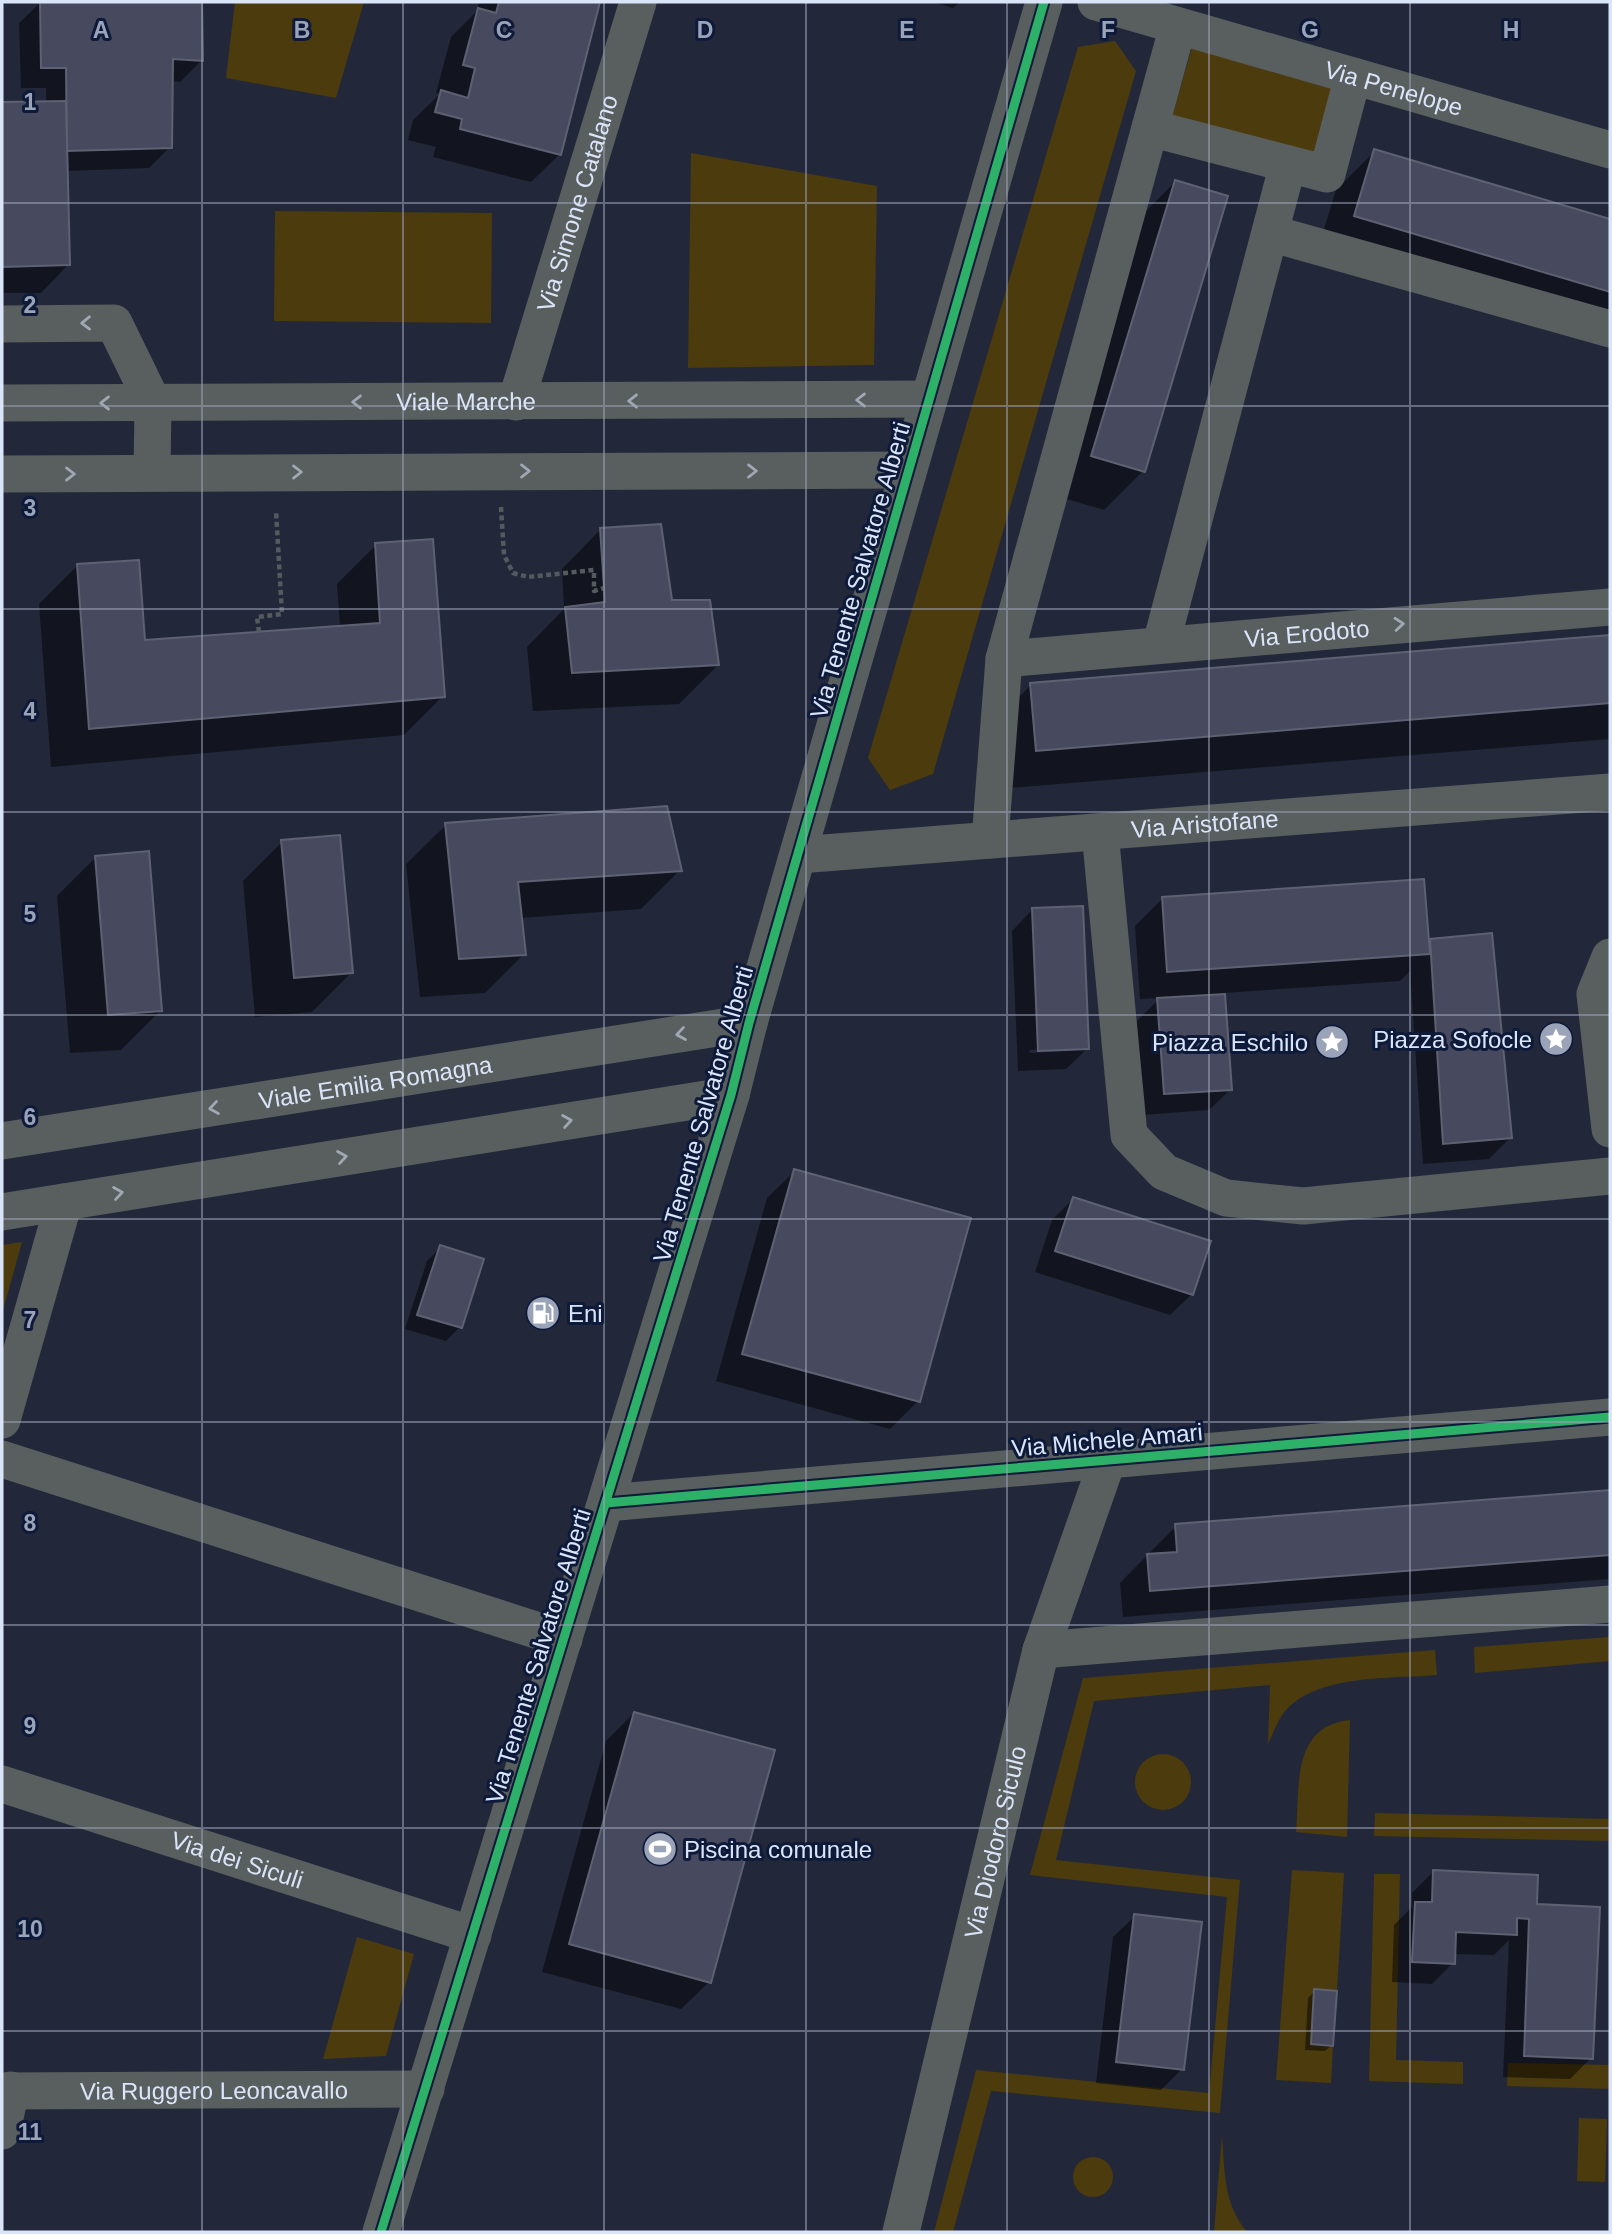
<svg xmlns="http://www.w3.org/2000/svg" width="1612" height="2234" viewBox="0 0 1612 2234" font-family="Helvetica,sans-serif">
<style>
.green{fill:#4c3b0c}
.shadow{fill:#0007;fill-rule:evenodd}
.building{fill:#47495e;stroke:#5e6171;stroke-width:2}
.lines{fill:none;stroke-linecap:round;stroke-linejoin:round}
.path{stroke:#555a5e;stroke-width:4.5;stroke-dasharray:5 3.5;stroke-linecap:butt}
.minor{stroke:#595e5e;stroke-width:37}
.cycleway-casing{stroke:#0e1a39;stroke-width:13}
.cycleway{stroke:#2db169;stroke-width:9}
.oneway{stroke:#a0a8b4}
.grid{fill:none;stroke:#9aa3b7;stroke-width:2;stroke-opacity:0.55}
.labels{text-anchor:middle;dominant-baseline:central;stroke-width:6;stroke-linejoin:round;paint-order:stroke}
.street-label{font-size:24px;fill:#dbe5fa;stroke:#0e1a39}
.poi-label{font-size:24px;fill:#dbe5fa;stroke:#0e1a39;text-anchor:end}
.grid-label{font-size:23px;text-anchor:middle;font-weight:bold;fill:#9aa3b7;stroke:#0e1a39;stroke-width:6;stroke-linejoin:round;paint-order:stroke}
</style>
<rect width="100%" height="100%" fill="#22283a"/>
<!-- green -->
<g class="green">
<path d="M235 2H364L336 98 226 78Z"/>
<path d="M1115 41 1136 71 933 774 890 790 868 758 1078 47Z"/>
<path d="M1193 44 1342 87 1321 159 1172 117Z"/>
<path d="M691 153 877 186 874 365 688 368Z"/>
<path d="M275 211 492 213 491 323 274 321Z"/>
<path d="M22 1242 2 1314V1245Z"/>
<path d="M1610 1637V1661L1475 1673 1474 1647Z"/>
<path d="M1435 1650 1437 1675C1391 1679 1319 1674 1286 1710 1278 1719 1273 1734 1268 1744L1270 1685 1094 1701 1056 1860 1240 1880 1220 2113 991 2091 953 2232H934L976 2070 1209 2093 1227 1897 1030 1875 1083 1678Z"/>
<path d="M1350 1720 1347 1837 1296 1832C1300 1787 1291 1726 1350 1720Z"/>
<circle cx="1163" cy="1782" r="28"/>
<path d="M1375 1813 1610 1819V1841L1374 1836Z"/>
<path d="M1292 1870 1344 1873 1337 1991 1314 1990 1311 2044 1333 2046 1331 2083 1276 2080Z"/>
<path d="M1374 1874H1400L1396 2060 1463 2062V2084L1369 2081Z"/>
<path d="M357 1937 414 1954 386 2056 323 2059Z"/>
<path d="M1508 2063 1610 2065V2089L1507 2086Z"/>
<path d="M1579 2118 1607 2119 1605 2182 1577 2181Z"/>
<path d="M1222 2135C1225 2171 1223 2203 1247 2232H1214Z"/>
<circle cx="1093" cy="2177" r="20"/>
</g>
<!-- shadow -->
<g class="shadow">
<path d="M41 2H200L201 61 180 82 171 81 170 147 149 168 66 171 68 265 41 293H2V104L46 103V88H21L19 23Z"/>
<path d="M479 2H599L559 155 531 182 433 157 436 147 408 140 413 120 440 94 436 93 451 37 477 11Z"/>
<path d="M933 2H960L953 8Z"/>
<path d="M1375 151 1610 221V342L1316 255 1336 190Z"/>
<path d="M1175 182 1143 471 1104 510 1053 495 1136 221Z"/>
<path d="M601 529 671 602 718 665 679 704 533 711 527 647 564 609 562 569Z"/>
<path d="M376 545 443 696 404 735 51 767 39 604 78 565 143 642 340 628 337 584Z"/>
<path d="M1610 637V739L997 789 992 724 1031 685Z"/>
<path d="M446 825 680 870 641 909 520 918 524 954 485 993 420 997 406 864Z"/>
<path d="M282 842 351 973 312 1012 255 1017 243 881Z"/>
<path d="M96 857 160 1011 121 1050 70 1053 57 896Z"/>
<path d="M1163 898 1427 944 1431 941 1510 1138 1489 1159 1423 1164 1410 971 1400 981 1224 993 1231 1089 1209 1110 1143 1115 1137 1021 1160 998 1140 999 1135 926Z"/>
<path d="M1033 909 1088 1048 1066 1069 1018 1071 1012 931ZM1068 1048V1051L1030 1053 1029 1050Z"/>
<path d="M795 1171 918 1401 890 1429 716 1381 767 1198Z"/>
<path d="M1073 1199 1192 1294 1170 1315 1035 1272 1052 1220Z"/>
<path d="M441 1247 460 1327 446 1341 405 1329 427 1261Z"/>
<path d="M1610 1492V1579L1123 1617 1120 1583 1176 1526Z"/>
<path d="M634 1713 709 1982 681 2009 542 1972 606 1741Z"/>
<path d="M1433 1872 1536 1906 1591 2058 1570 2079 1503 2077 1509 1940 1494 1955 1453 1954V1963L1432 1984 1392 1982 1394 1925 1412 1907V1893Z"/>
<path d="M1135 1916 1182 2069 1161 2090 1096 2083 1113 1937Z"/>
<path d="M1315 1991 1332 2045 1325 2051 1305 2050 1308 1998Z"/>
</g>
<!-- building -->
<g class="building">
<path d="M40 2H202L203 61 173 59 172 148 67 151 66 68H41Z"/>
<path d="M499 2H600L561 155 460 129 462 119 435 112 441 90 468 98 475 68 463 65 478 8 496 13Z"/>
<path d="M66 101 70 265 2 267V102Z"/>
<path d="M1374 149 1610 219V292L1354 216Z"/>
<path d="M1175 180 1228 196 1145 472 1091 456Z"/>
<path d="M661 524 672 600H710L719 665 572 673 565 607 605 602 600 528Z"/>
<path d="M433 539 445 697 89 729 77 564 139 560 145 640 380 623 375 543Z"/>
<path d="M1610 635V703L1036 751 1030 683Z"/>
<path d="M667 806 682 871 518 882 526 955 459 959 445 823Z"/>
<path d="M340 835 353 973 294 978 281 840Z"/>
<path d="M149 851 162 1011 108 1015 95 856Z"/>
<path d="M1424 879 1430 954 1167 972 1162 897Z"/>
<path d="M1083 906 1089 1049 1038 1051 1032 908Z"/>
<path d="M1492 933 1512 1138 1443 1144 1430 939Z"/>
<path d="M1225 994 1232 1090 1164 1094 1157 998Z"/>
<path d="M794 1169 971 1218 920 1402 742 1354Z"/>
<path d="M1073 1197 1211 1241 1193 1295 1055 1251Z"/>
<path d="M440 1245 484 1259 462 1328 417 1315Z"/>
<path d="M1610 1490V1555L1150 1591 1147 1554 1177 1552 1175 1524Z"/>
<path d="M634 1712 775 1750 711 1983 569 1944Z"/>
<path d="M1433 1870 1538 1875 1537 1904 1600 1907 1593 2059 1524 2056 1529 1919 1517 1918V1935L1456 1932 1455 1964 1412 1962 1415 1902H1432Z"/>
<path d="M1134 1914 1202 1922 1184 2070 1116 2062Z"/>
<path d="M1314 1989 1337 1991 1333 2046 1311 2044Z"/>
</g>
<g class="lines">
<!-- path -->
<g class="path">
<path d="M501 507 504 555 513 573 528 577 594 570V591L604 588"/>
<path d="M259 632 257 617 282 614 276 511"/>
</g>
<!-- minor -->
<g class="minor">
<path id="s1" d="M1096 2 1610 150"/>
<path d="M1150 128 1327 174 1353 76"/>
<path d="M1270 233 1610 329"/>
<path d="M2 324 114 323 153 403 152 473"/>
<path id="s2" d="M516 402 638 2"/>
<path id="s3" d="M2 403 929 399"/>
<path d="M2 474 908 470"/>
<path d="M1161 644 1288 164"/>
<path id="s4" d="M1004 659 1610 607"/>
<path d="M1100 832 1129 1135 1164 1172 1226 1198 1303 1206 1610 1176"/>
<path d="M990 840 1004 659 1178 26"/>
<path id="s5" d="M798 855 1610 792"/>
<path d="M1610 957 1595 994 1610 1129"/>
<path id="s6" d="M2 1141 749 1023"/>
<path d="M2 1212 731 1095"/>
<path d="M2 1420 64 1202"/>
<path d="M2 1459 564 1639"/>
<path d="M606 1503 1610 1417"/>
<path d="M1041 1650 1610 1604"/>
<path id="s7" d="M2 1784 473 1935"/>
<path id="s8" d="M2 2091 426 2089"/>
<path d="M2 2131 11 2090"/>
<path d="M381 2232 731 1095 749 1023 1044 2"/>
<path id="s9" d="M901 2232 1041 1650 1108 1459"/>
</g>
<!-- cycleway casing -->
<g class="cycleway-casing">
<g id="cycleway">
<path d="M606 1503 1610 1417"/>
<path d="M381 2232 731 1095 749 1023 1044 2"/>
</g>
</g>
<!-- cycleway -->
<use href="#cycleway" class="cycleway"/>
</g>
<!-- one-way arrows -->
<defs><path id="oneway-chevron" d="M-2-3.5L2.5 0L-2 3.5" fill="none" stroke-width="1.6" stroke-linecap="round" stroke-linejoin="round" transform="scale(1.75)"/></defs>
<g class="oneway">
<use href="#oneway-chevron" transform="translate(86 323) rotate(179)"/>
<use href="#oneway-chevron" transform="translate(861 400) rotate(180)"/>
<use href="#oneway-chevron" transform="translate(633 401) rotate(180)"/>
<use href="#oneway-chevron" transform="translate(357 402) rotate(-180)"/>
<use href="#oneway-chevron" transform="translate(105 403) rotate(-180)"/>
<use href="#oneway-chevron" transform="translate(525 471)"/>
<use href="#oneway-chevron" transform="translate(752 471)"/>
<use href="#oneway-chevron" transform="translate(297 472)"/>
<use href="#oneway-chevron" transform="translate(70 474)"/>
<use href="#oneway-chevron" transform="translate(1399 624) rotate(-5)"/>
<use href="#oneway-chevron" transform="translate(681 1034) rotate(171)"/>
<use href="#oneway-chevron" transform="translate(214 1108) rotate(171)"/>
<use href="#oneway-chevron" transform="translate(567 1121) rotate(-9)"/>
<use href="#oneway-chevron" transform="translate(342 1157) rotate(-9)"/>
<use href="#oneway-chevron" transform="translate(118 1193) rotate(-9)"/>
</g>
<!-- grid -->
<path class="grid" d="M202 2V2232M403 2V2232M604 2V2232M806 2V2232M1007 2V2232M1209 2V2232M1410 2V2232M2 203H1610M2 406H1610M2 609H1610M2 812H1610M2 1015H1610M2 1219H1610M2 1422H1610M2 1625H1610M2 1828H1610M2 2031H1610"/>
<!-- icons -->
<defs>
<g id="sight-disc" transform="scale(1.75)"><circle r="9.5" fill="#9aa3b7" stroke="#0e1a39"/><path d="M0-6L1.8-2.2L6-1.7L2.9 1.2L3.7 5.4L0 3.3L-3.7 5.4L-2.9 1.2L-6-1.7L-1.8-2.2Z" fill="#fff"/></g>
<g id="fuel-disc" transform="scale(1.75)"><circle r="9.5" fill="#9aa3b7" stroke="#0e1a39"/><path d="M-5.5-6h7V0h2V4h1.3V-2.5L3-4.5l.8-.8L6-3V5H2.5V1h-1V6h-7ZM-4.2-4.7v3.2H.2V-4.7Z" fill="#fff"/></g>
<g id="stadium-disc" transform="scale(1.75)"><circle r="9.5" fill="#9aa3b7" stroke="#0e1a39"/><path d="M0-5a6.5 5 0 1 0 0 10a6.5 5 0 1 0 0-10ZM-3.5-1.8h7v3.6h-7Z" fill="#fff"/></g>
</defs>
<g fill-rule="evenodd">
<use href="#sight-disc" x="1556" y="1039"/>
<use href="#sight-disc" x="1332" y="1042"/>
<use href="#fuel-disc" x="543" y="1313"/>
<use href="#stadium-disc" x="660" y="1849"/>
</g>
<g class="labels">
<!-- street labels -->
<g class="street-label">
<text stroke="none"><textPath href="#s1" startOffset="310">Via Penelope</textPath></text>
<text stroke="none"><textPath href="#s2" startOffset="208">Via Simone Catalano</textPath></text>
<text stroke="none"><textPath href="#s3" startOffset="464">Viale Marche</textPath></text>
<text transform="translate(860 570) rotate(-74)">Via Tenente Salvatore Alberti</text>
<text stroke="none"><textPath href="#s4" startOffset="304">Via Erodoto</textPath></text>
<text stroke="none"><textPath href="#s5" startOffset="408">Via Aristofane</textPath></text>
<text stroke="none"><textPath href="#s6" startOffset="378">Viale Emilia Romagna</textPath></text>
<text transform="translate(703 1114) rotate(-74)">Via Tenente Salvatore Alberti</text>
<text transform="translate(1107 1440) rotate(-5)">Via Michele Amari</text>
<text transform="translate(538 1656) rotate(-73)">Via Tenente Salvatore Alberti</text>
<text stroke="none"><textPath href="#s9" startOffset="401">Via Diodoro Siculo</textPath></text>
<text stroke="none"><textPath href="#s7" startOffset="247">Via dei Siculi</textPath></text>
<text stroke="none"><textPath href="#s8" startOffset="212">Via Ruggero Leoncavallo</textPath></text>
</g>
<!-- poi labels -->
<g class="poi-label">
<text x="1532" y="1039">Piazza Sofocle</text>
<text x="1308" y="1042">Piazza Eschilo</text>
<text x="568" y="1313" text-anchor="start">Eni</text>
<text x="684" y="1849" text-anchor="start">Piscina comunale</text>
</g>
</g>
<g class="grid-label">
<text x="101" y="38">A</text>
<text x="302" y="38">B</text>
<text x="504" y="38">C</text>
<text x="705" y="38">D</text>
<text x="907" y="38">E</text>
<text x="1108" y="38">F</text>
<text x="1310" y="38">G</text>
<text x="1511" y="38">H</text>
<text x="30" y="110">1</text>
<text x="30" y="313">2</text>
<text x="30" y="516">3</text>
<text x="30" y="719">4</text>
<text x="30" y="922">5</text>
<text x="30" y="1125">6</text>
<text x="30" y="1328">7</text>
<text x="30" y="1531">8</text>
<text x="30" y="1734">9</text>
<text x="30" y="1937">10</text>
<text x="30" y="2140">11</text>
</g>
<!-- border -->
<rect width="1612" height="2234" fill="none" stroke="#dbe5fa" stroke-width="7"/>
</svg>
